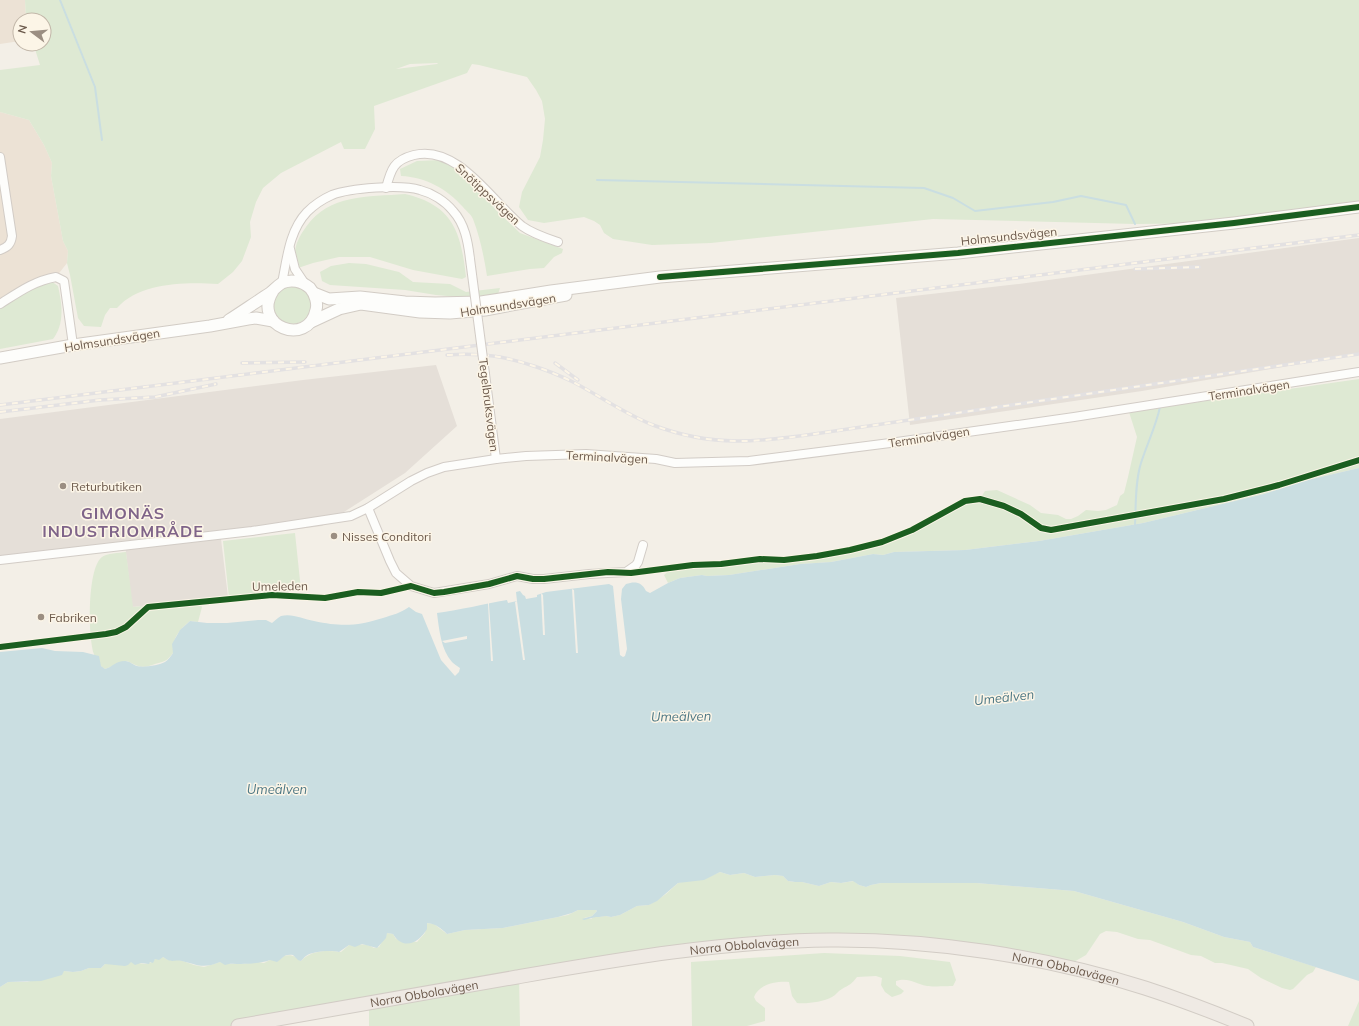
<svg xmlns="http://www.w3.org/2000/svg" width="1359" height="1026" viewBox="0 0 1359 1026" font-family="Mulish,sans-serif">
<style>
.residential{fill:#ece2d5}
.industrial{fill:#e5dfd8}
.green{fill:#dee9d3;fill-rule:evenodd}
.water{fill:#cadee1}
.pier{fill:#f3efe7}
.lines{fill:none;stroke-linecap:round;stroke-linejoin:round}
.stream{stroke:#cadee1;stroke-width:2}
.minor-casing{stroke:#d2ccc6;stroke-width:10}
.secondary-casing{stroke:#d2ccc5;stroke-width:13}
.trunk-casing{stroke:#d2ccc5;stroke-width:15}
.minor{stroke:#fdfdfb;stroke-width:8}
.secondary{stroke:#fdfdfb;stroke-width:11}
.trunk{stroke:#efeae4;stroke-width:13}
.rail-casing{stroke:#e3e1e2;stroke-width:3.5}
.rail{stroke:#fcf5e7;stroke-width:2;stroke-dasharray:6;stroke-linecap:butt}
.minor-bridge-casing{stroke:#d2ccc6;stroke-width:10;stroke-linecap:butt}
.minor-bridge{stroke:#fdfdfb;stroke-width:8}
.cycleway-casing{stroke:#fcf5e7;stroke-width:8}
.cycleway{stroke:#1b5e20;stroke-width:6}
.poi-dot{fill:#9b8e82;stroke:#fcf5e7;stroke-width:1.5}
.labels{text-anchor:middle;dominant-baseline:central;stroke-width:3;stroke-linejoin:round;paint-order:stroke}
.street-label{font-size:12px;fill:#6c5a4c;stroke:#fcf5e7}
.poi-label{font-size:12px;fill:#6c5a4c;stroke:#fcf5e7;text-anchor:start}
.water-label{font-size:13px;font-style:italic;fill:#4c7784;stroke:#fcf5e7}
.district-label{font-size:16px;font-weight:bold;letter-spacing:1px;fill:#7f6489;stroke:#fcf5e7}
</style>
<rect width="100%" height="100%" fill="#f3efe7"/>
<!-- residential -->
<g class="residential">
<path d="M0 0H25L26 20H20V41L0 44Z"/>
<path d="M0 112 29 120 44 145 52 163 51 176 63 241 68 251 67 263 56 277 0 304Z"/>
</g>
<!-- industrial -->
<g class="industrial">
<path d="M1359 238V354L1142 391 910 425 896 298 1019 284Z"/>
<path d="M436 365 457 426 405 473 322 526 221 539 228 597 132 607 125 544 0 560V419L303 380Z"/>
</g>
<!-- green -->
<g class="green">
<path d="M25 0H1359V207L1234 223 1135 224 933 219 711 243 652 245 613 239 604 233 600 225 594 221 584 217 544 223 528 220 519 207 522 192 540 157 543 140 545 119 542 101 536 90 527 77 479 65 472 64 467 73 374 106 375 129 365 149H344L341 142 281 173 263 188 256 202 250 222 251 237 242 261 233 272 218 284C186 282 140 282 117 308H110L105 315 101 327 84 326 78 318 70 275 67 263 68 251 63 241 51 176 52 163 44 145 29 120 0 112V70L40 65 34 46 32 44H44V20H26ZM438 63 437 64 396 69 410 64Z"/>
<path d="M440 160 462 171 475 185 495 209 520 233 563 249 562 253 554 257 544 268 530 269 487 276C484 257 480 237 473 219 471 214 466 211 463 207 447 189 426 177 401 176L400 169 417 161Z"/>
<path d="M405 194C453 205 461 232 466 277L462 279 413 270 370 257H339L313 263 298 268C297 264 295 260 295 256 294 246 300 235 306 227 329 194 368 197 405 194Z"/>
<path d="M349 263 366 264 399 272 413 282 450 284 466 292 500 288 498 294 470 298 436 295 405 290 330 285 322 281 320 272 331 266Z"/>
<path d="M51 281 58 286C62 304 65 323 53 339L0 349V308L29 289Z"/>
<circle cx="292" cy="305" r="19"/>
<path d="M1359 379V468L1308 480 1264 494 1143 523 1039 541 965 550 894 552 883 555 873 554 831 562 800 564 729 575 707 576 702 575 680 578 668 583 664 575 672 568 693 565 721 564 760 559 784 560 805 558 870 546 900 535 965 501 980 499 985 491 997 490 1030 505 1041 513 1058 515 1066 519H1071L1078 516 1086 510 1098 511 1106 510 1117 505 1120 496 1124 493 1128 477 1137 437 1129 412Z"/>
<path d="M295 533 301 590 229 598 223 541Z"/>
<path d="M126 552 133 607 198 600 202 607 198 622 190 621C179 630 172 638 173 653 166 662 165 661 155 664 141 669 140 667 127 661L105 669C100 666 95 660 94 654 88 637 87 568 102 557 107 553 119 553 126 552Z"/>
<path d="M720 872 730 875 744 873 755 877 775 875 783 876 788 881 794 882H802L819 886 831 882 841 883 854 881 859 885 866 887 871 885 881 883H976L1074 891 1183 922 1224 937 1250 942 1253 947 1316 967 1313 972 1307 975 1293 989 1290 990 1282 988 1261 978 1248 969 1222 963H1215L1201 956 1191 955 1150 940 1138 939 1117 932 1106 931 1100 934 1086 955 1065 967 1005 955 782 941 519 977 520 1026H369V1003L238 1026H0V987L8 982H27L64 971 73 972 81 971 89 968H101L105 964 131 962 145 964 152 962 155 959 163 957 168 960H180L194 965 204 967 220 962 226 964H242L258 962 264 963 270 960C279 960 276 963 284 956 292 954 294 956 301 961 311 950 327 950 341 952L349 945C360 946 364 942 374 948L379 947 387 933 393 934 396 939 417 942 425 933 426 923 434 924 447 934 465 930 503 928 568 915 578 910H596L597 911 592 916 584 918 591 919 594 917 606 916 611 917 620 915 637 906 649 905 666 894 678 883 713 875Z"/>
<path d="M824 953 900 956 950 962 956 980 953 986C948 986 932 987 927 986 915 984 909 977 896 981V985L904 991 901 994 892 997 885 992 881 985 882 978 876 976 857 977C852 984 849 985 842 989 838 991 836 995 832 997 823 1002 807 1004 797 1003L792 996 789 982C776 981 759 984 754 997L756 1001 765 1008V1021L747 1026H692L691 962Z"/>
<path d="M1359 1001V1026H1348Z"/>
</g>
<!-- water -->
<path class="water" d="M1359 468V981L1253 947 1250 942 1224 937 1183 922 1074 891 976 883H881L871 885 866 887 859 885 853 881 841 883 831 882 819 886 802 882H795L788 881 783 876 775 875 755 877 744 873 730 875 720 872 704 880 678 883 657 901 649 905 637 906 620 915 611 917 606 916 599 917H596L584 920 582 919 592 916 597 911 596 910H578L572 913 558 917 503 928 465 930 447 934C441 928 436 924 427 923V929C419 943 403 951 393 934L387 933 386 938 377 948 362 944 355 947 349 945 339 952C332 950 312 951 306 956 304 957 303 959 301 961L298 960 293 955C283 954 284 958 277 962L270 960C262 963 250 964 241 964 235 964 230 963 225 965L220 962C203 969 198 965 182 961 173 959 173 964 163 957L159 960 155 959 153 963 150 962 149 964 141 963 135 965 131 962 128 965 125 966 105 964 101 968H89L81 971 73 972 64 971 62 975 41 981 8 982 0 987V652L42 648 55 651 83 652 99 656 101 666 105 669C113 667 115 661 125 661 130 661 133 665 137 666 143 668 160 665 165 662 168 660 171 656 173 653L172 644 180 630 190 621 207 623H227L258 620H266L272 623C275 621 277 618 281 616 292 613 303 619 314 621 342 627 357 626 383 618 392 615 401 613 409 607L416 612 422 614 441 660 455 676 459 672 460 668C457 666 454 664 452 662 441 650 439 629 437 613 460 610 484 604 507 600L508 603 517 601 516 592 520 591 523 595 525 596 526 599 537 597V595L546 592 609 584 613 586 620 655 623 657 625 656 627 649 621 599 622 589 626 584C635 581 642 582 646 591L650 593 668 583 680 578 702 575 707 576 729 575 800 564 831 562 873 554 883 555 894 552 965 550 1039 541 1143 523 1264 494 1308 480Z"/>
<!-- pier -->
<g class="pier">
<path d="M572 589 574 590 578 653H576Z"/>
<path d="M541 593 543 595 545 635H543Z"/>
<path d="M517 601 525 660H523L515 602Z"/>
<path d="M488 603H489V605L493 661H491Z"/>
<path d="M467 636V639L445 643 442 641Z"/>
</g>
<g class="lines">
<!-- stream -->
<g class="stream">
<path d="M60 0 95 87 102 140"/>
<path d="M597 180 924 188 953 198 975 211 1053 202 1081 196 1126 205 1135 224"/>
<path d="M1135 525C1136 505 1135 482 1141 463 1147 444 1156 426 1160 407"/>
</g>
<!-- minor casing -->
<g class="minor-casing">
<g id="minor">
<path d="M0 157 12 236C11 244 8 247 0 250"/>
<path d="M386 188C391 169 394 160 414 155 458 144 492 202 522 226 533 234 546 238 558 242"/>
<path d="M290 249 295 269 305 284"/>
<path d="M282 283C287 259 289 231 307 212 314 205 323 199 332 195 350 188 401 184 420 190 432 193 445 201 453 211 465 224 468 242 470 259"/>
<path d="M0 304C19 292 34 281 56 277L64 281 73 345"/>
<path d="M485 374 496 459"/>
<path d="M368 508 390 561 396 573 411 586 434 593 489 584 517 576 533 579H544L589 574 626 572 636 565 638 562 643 545"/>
<path d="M0 560 252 531 351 516 368 508 411 481 427 473 444 467 496 459 526 456 586 454 656 459 675 463 749 461 890 443 1074 417 1359 372"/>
</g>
</g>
<!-- secondary casing -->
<g class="secondary-casing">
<g id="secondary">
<path d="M314 293 329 299 360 297 405 302 435 303 481 302 551 291 660 277 958 253 1234 223 1359 207"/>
<path d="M229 320C243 311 256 302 270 293 274 290 277 286 282 283 291 279 302 281 310 288 315 294 318 303 316 310 308 348 251 326 273 291"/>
<path d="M311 322 339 309 361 304 420 312 450 313 485 310 566 295"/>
<path d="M0 358 73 345 210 326 248 319 256 318 273 321"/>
</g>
</g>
<!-- trunk casing -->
<g class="trunk-casing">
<g id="trunk">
<path id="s1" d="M238 1026C331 1009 424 993 517 977 621 959 724 941 830 940 932 939 1048 957 1145 988 1179 999 1213 1012 1247 1026"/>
</g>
</g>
<!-- minor -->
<use href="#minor" class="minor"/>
<!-- secondary -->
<use href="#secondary" class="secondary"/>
<!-- trunk -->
<use href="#trunk" class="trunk"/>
<!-- rail casing -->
<g class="rail-casing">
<g id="rail">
<path d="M1135 269 1199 267"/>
<path d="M447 355C462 354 478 354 493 356 517 359 551 371 573 382 600 396 625 414 653 425 713 448 760 442 821 433L1359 354"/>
<path d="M242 363 305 362"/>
<path d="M555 363 578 380"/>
<path d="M0 405 1359 235"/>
<path d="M0 412 100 400 155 397 216 384"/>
</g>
</g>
<!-- rail -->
<use href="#rail" class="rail"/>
<!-- minor-bridge casing -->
<g class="minor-bridge-casing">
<path id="minor-bridge" d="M470 259 485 374"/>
</g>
<!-- minor-bridge -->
<use href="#minor-bridge" class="minor-bridge"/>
<!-- cycleway casing -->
<g class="cycleway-casing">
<g id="cycleway">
<path d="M660 277 958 253 1234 223 1359 207"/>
<path d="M0 647 106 634 116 632 126 627 148 607 272 595 325 598 358 592 381 593 411 586 434 593 444 592 489 584 517 576 533 579H544L608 572 631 573 693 565 721 564 760 559 784 560 817 556 850 550 882 542 912 530 965 501 980 499 1004 506 1021 514 1041 528 1051 530 1224 499 1279 485 1359 460"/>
</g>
</g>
<!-- cycleway -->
<use href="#cycleway" class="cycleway"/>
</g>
<!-- markers -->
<g class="poi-dot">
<circle cx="63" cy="486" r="4"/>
<circle cx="334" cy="536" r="4"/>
<circle cx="41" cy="617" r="4"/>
</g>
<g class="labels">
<!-- street labels -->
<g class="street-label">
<text transform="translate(488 194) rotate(43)">Snötippsvägen</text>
<text transform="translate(1009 236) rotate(-6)">Holmsundsvägen</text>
<text transform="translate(508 305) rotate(-9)">Holmsundsvägen</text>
<text transform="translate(112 340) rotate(-9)">Holmsundsvägen</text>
<text transform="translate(1249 390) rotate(-9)">Terminalvägen</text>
<text transform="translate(489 405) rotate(83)">Tegelbruksvägen</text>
<text transform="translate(929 437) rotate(-9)">Terminalvägen</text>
<text transform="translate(607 457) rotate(3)">Terminalvägen</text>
<text transform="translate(280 586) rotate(-1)">Umeleden</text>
<text stroke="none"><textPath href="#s1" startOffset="513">Norra Obbolavägen</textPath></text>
<text stroke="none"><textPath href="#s1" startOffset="837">Norra Obbolavägen</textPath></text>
<text stroke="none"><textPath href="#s1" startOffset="189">Norra Obbolavägen</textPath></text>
</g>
<!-- poi labels -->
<g class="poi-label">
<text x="71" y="486">Returbutiken</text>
<text x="342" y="536">Nisses Conditori</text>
<text x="49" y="617">Fabriken</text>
</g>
<!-- water labels -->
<g class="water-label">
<text transform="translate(1004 697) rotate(-6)">Umeälven</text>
<text transform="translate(681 716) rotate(-1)">Umeälven</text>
<text x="277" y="789">Umeälven</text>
</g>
<!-- district labels -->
<g class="district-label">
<text x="123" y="513">GIMONÄS<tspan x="123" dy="18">INDUSTRIOMRÅDE</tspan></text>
</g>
</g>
<!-- north arrow -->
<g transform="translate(32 32) rotate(286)"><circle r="19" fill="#fcf5e7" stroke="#c2b7a9"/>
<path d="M0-3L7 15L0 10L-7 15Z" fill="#9b8e82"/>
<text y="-6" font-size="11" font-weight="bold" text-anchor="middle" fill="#6c5a4c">N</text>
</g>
</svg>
